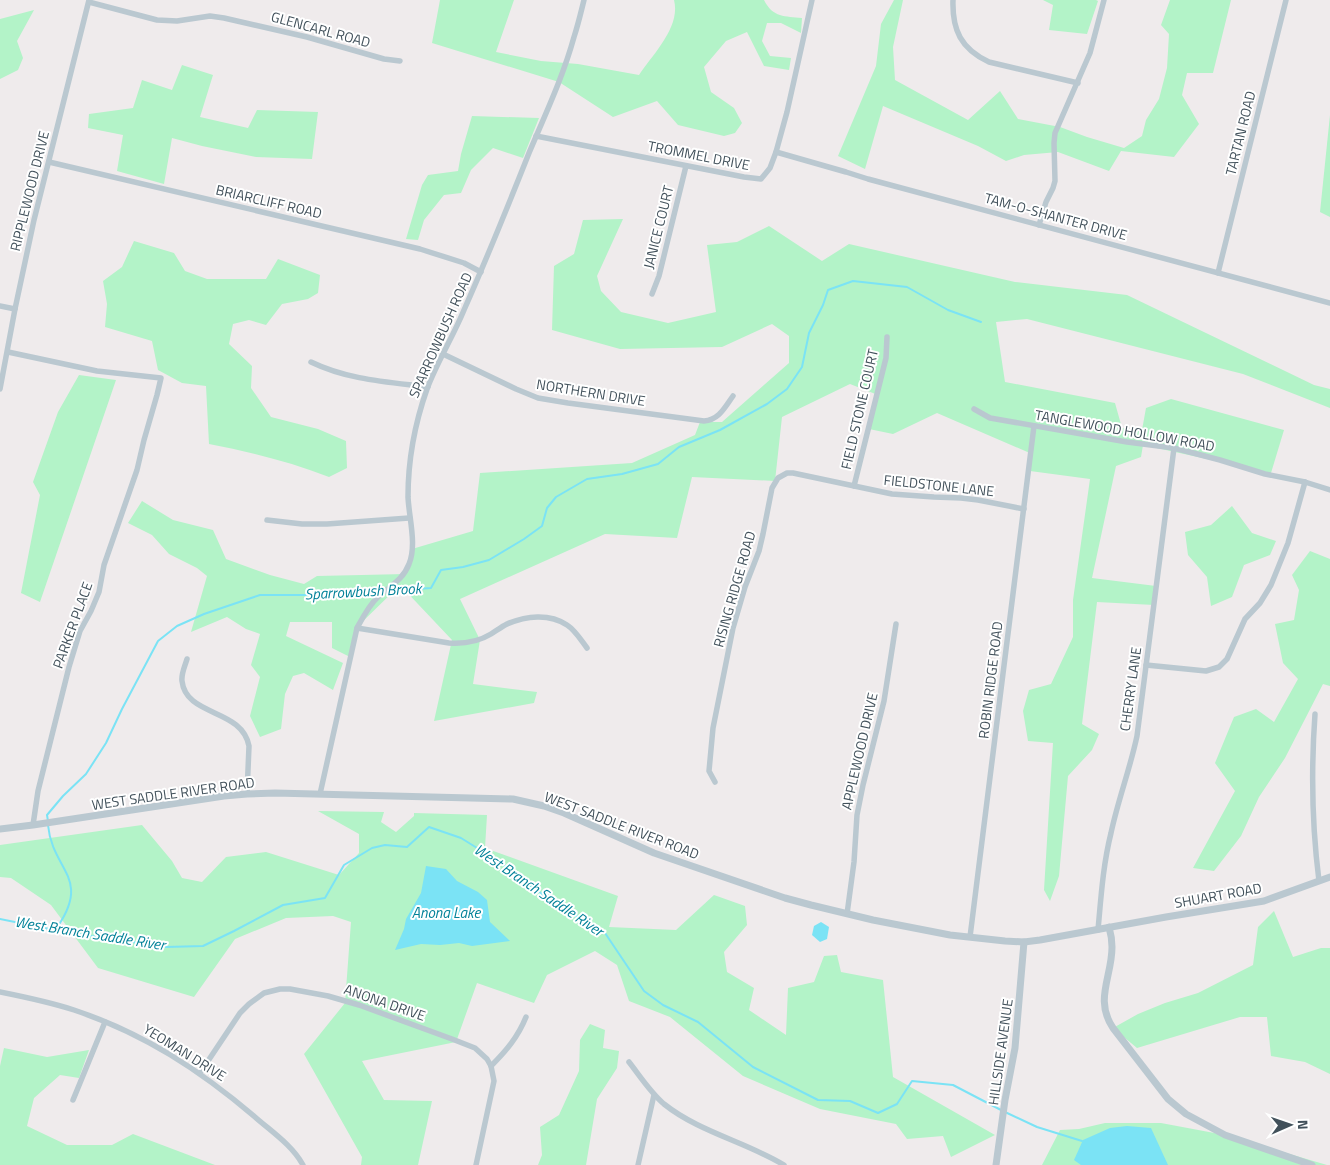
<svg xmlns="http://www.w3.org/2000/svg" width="1330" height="1165" viewBox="0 0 1330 1165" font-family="'Titillium Web',sans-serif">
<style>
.green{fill:#b3f3c8}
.water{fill:#7be3f5}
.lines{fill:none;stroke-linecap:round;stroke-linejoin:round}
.stream{stroke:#7be3f5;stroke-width:2}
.minor{stroke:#bac8d0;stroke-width:5.5}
.tertiary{stroke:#bac8d0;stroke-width:7}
.labels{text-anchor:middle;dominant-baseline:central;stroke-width:4;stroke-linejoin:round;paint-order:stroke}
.street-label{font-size:14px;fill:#42515b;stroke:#fff}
.water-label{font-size:15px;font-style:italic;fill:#038299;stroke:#fff}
</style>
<rect width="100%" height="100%" fill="#efebec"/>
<!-- green -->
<g class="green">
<path d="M440 0H514L496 52 541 61 578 64 639 75C653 54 681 27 674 0H764C773 18 785 16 802 18L801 33 781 23H767L762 41 770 56 791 58 789 70 764 66 747 32 726 41 704 67 711 92 734 108 742 123 735 133 724 136 678 125 657 101 613 117 559 82 432 43Z"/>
<path d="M894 0H903L893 47 895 80 968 120 1000 91 1018 119 1060 127 1087 137 1124 148 1142 136 1146 120 1159 99 1167 68 1169 34 1161 25 1170 0H1231L1213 73H1187L1182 95 1199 124 1174 157 1121 151 1109 171 1058 152 1024 155 1006 161 978 146 883 106 865 169 838 156 876 66 881 24Z"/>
<path d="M1043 0H1096L1098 1 1087 34 1049 30 1053 5Z"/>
<path d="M34 10 17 41 23 58 18 70 0 79V19Z"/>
<path d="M182 65 213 75 200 117 248 128 257 110 318 112 312 159 256 157 202 146 172 138 164 184 117 171 123 135 88 128 89 114 133 108 142 80 172 90Z"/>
<path d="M1330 115V217L1320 212Z"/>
<path d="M472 116 539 118 523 158 493 148 471 170 461 193 444 195 424 220 418 240 406 239 422 185 428 175 458 171 461 154Z"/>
<path d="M623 219 597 276 601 291 621 312 668 323 716 312 707 245 737 242 769 226 822 261 849 244 1015 282 1127 295 1314 385 1330 389V408L1243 374 1027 319 996 322 1005 382 1115 403 1122 428 1142 430 1146 408 1171 399 1284 430 1271 473 1143 445 1141 457 1116 466 1092 578 1156 586 1154 605 1097 602 1082 724 1099 734 1092 750 1068 776 1059 876 1050 901 1044 890 1053 743 1028 741 1023 711 1029 690 1051 684 1073 637V600L1090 479 1030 471 1032 454 937 413 893 434 869 429 878 395 850 384 782 417 775 481 692 477 677 538 605 534 460 599 480 640 473 684 537 692 534 703 434 721 452 640 400 585 355 629 350 657 332 648V622H290L286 636 343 663 333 690 304 673 293 676 285 694 281 729 260 737 250 716 260 677 251 665 260 634 246 629 227 617 191 632 207 576 197 568 169 554 152 535 128 523 142 501 173 520 213 530 226 559 270 575 304 584 317 576 406 574 412 549 473 531 480 473 632 463 695 435 700 422H722L789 363V336L772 324 722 347 620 349 552 330 554 266 574 254 583 220Z"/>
<path d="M134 241 174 253 185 271 207 279H266L278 259 320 275 318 293 308 299 282 304 266 325 249 320 233 324 229 344 252 366 251 388 271 417 318 429 346 441 347 468 329 477C290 462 250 452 209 444L206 386 182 383 158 370 152 341 105 327 107 304 103 281 122 267Z"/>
<path d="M79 375 116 380 40 602 21 593 40 495 33 482 58 412Z"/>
<path d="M1232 506 1252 533 1276 541 1270 555 1244 565 1232 597 1211 606 1207 577 1188 555 1185 532 1211 525Z"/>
<path d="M1310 551 1330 559V686L1323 684 1285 758 1259 797 1241 836 1214 871 1193 868 1235 791 1215 763 1234 717 1256 709 1274 722 1298 679 1283 663 1275 624 1294 620 1299 590 1292 575Z"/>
<path d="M318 811 384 812 381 822 396 832 414 816V813L487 815 485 848 618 896 609 927 676 930 714 895 745 906 747 925 724 952 727 972 754 988 749 1010 786 1035 788 988 814 982 824 956 837 955 841 972 883 980 893 1077 995 1135 951 1157 943 1136 907 1139 896 1124 820 1109 743 1076 670 1017 629 1001 617 965 595 951 547 975 534 1003 477 983 456 1042 362 1061 384 1100 432 1101 418 1165H361L362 1157 304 1054 345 1003 351 922 333 916 286 918 235 939 194 997 98 968 51 905 11 878 0 877V845L142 825 172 861 182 878 202 882 226 857 266 852 339 875 359 853V834Z"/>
<path d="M1274 911 1293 957 1321 948H1330V1074L1305 1062 1271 1056 1267 1017H1240L1137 1048 1113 1028 1138 1014 1165 1003 1198 993 1253 965 1258 927Z"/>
<path d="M590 1024 605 1030 603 1048 619 1051 617 1068 597 1099 586 1165H538L542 1155 540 1127 559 1115 579 1071 580 1040Z"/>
<path d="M4 1048 47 1057 89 1050 79 1078 60 1075 34 1098 27 1126 67 1145H112L133 1134 215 1165H0V1066Z"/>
<path d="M1105 1123H1161L1225 1135 1327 1165H1042L1060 1130 1079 1129Z"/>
</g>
<!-- water -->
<g class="water">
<path d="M426 866 446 869 457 881 478 892 487 900 490 922 510 941 472 946 459 943 440 945 421 944 395 950 404 929 406 919 421 893Z"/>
<path d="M821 922 829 927 827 939 820 942 812 935 814 926Z"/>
<path d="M1127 1126 1151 1128 1168 1165H1081L1074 1160 1083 1140 1110 1128Z"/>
</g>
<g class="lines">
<!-- stream -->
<g class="stream">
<path d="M388 591 431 588 441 570 463 567 489 560 524 539 542 526 547 508 556 497 587 479 622 474 658 464 679 447 720 430 767 404 787 389 802 367 809 333 823 305 828 290 853 281 907 287 948 310 981 322"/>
<path d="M48 821 47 815 63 796 86 774 106 743 122 709 158 641 177 626 204 614 260 595H327L381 591"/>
<path d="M48 825C52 870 91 877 58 926L49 928"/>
<path d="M0 919 64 932 166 947 203 946 234 931 283 905 325 898 344 865 372 848 385 845 407 847 429 827 461 838 498 861 562 909 603 930 644 991 663 1005 698 1022 753 1067 818 1100 850 1101 878 1113 897 1104 912 1081 953 1085 1001 1110"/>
<path d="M1005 1112 1037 1127 1082 1141"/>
</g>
<!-- minor -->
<g class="minor">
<path d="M953 0C952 30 961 49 989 62L1078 83"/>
<path d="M89 2 157 20 177 21 210 16 224 18 307 37 384 59 400 61"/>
<path d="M536 136 744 177 761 179 770 168 776 152 787 112 812 0"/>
<path d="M776 152 846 172 868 179 1330 303"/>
<path d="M49 162 420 249 464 263 481 272"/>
<path d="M1039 225 1046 202 1053 188 1055 181 1054 143 1055 133 1090 53 1104 0"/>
<path d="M1218 273 1286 0"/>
<path d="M652 294 659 276 686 166"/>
<path d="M0 306 15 309"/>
<path d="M8 352 97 371 161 378 157 395 144 440 137 470 104 565 99 592 91 611 80 631 69 667 38 791 33 825"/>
<path d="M443 354 516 389 538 398 568 403 704 421C719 420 725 407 733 396"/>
<path d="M311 362C348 380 388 382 428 387"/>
<path d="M0 389 15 309 34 220 89 0"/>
<path d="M974 409 990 418 1127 442 1174 448 1220 460 1265 474 1305 482 1330 490"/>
<path d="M854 486 886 358 887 337"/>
<path d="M267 520 302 524H327L409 518"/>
<path d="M357 628 449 643C464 644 478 642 491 634 496 631 501 627 507 624 526 616 549 613 567 625 575 630 581 640 587 648"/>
<path d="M187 659C185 666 181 674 182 681 186 717 242 708 249 746L247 794"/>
<path d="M1146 665 1206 671 1219 667 1227 659 1245 619 1260 603 1271 585 1288 543 1305 482"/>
<path d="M1315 714C1311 770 1312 826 1319 881"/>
<path d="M715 782 709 771 713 728 733 628 745 587 759 551 763 534 772 488 778 478 787 473H793L892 494 934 497 961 498 978 500 1024 509"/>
<path d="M320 794 357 628C363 617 369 605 378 597 390 586 403 580 409 564 417 545 409 518 408 497 408 460 415 423 427 389 437 362 453 337 464 310 487 258 508 206 529 153 545 115 563 77 574 37 578 25 581 12 584 0"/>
<path d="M847 914 854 862 857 815 863 785 884 701 896 624"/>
<path d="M1098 930C1101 897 1103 865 1111 833 1118 800 1130 769 1137 736L1174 448"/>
<path d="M970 937 1034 426"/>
<path d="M0 992C25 997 49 1002 74 1010 143 1033 200 1070 255 1117 272 1132 292 1145 303 1165"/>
<path d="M629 1062C640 1076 650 1092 664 1104 699 1132 746 1142 784 1165"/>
<path d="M491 1066C506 1051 518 1037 526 1017"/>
<path d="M200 1073 240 1013 249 1004 264 993 280 989H290L328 996 359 1005 452 1039 475 1048 487 1059 491 1066 494 1081 476 1165"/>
<path d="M73 1100 105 1022"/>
<path d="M638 1165 654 1095"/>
</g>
<!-- tertiary -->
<g class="tertiary">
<path d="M0 829 33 825 224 796 247 794 275 793 513 799 544 806 564 813 654 853 785 898 811 905 873 920 950 935 1005 941 1024 942 1040 940 1166 917 1264 901 1330 877"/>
<path d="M1109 927C1111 934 1112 940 1112 947 1112 977 1094 1000 1113 1028L1168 1099 1186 1114 1225 1135 1312 1165"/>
<path d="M996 1165 1005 1100 1015 1048 1024 942"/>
</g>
</g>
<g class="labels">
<!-- street labels -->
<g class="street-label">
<text transform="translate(321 29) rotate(15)">GLENCARL ROAD</text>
<text transform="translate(1240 133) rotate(-76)">TARTAN ROAD</text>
<text transform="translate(699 155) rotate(11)">TROMMEL DRIVE</text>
<text transform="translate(29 191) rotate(-76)">RIPPLEWOOD DRIVE</text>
<text transform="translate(269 201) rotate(13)">BRIARCLIFF ROAD</text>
<text transform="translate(1056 216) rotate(15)">TAM-O-SHANTER DRIVE</text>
<text transform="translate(658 227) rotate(-76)">JANICE COURT</text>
<text transform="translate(440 335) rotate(-66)">SPARROWBUSH ROAD</text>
<text transform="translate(591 392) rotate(9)">NORTHERN DRIVE</text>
<text transform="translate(859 409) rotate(-77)">FIELD STONE COURT</text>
<text transform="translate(1125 430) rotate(10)">TANGLEWOOD HOLLOW ROAD</text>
<text transform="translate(939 485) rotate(6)">FIELDSTONE LANE</text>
<text transform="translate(734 589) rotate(-74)">RISING RIDGE ROAD</text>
<text transform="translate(72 625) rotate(-70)">PARKER PLACE</text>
<text transform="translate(990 680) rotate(-83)">ROBIN RIDGE ROAD</text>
<text transform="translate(1130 689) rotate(-82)">CHERRY LANE</text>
<text transform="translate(859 751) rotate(-77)">APPLEWOOD DRIVE</text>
<text transform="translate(173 793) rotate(-8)">WEST SADDLE RIVER ROAD</text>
<text transform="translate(622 825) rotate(21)">WEST SADDLE RIVER ROAD</text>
<text transform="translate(1218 895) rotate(-10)">SHUART ROAD</text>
<text transform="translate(385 1002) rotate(19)">ANONA DRIVE</text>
<text transform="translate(185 1052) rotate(32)">YEOMAN DRIVE</text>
<text transform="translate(1000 1052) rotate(-82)">HILLSIDE AVENUE</text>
</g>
<!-- water labels -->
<g class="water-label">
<text transform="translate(363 591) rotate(-3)">Sparrowbush Brook</text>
<text transform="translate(539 890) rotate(34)">West Branch Saddle River</text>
<text x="446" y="912">Anona Lake</text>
<text transform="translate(90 933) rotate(9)">West Branch Saddle River</text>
</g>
</g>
<!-- north arrow -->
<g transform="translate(1290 1125) rotate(88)" stroke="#ffffff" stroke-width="4" paint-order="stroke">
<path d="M0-4L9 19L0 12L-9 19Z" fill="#42515b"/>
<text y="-8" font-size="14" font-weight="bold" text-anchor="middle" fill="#42515b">N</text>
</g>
</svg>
